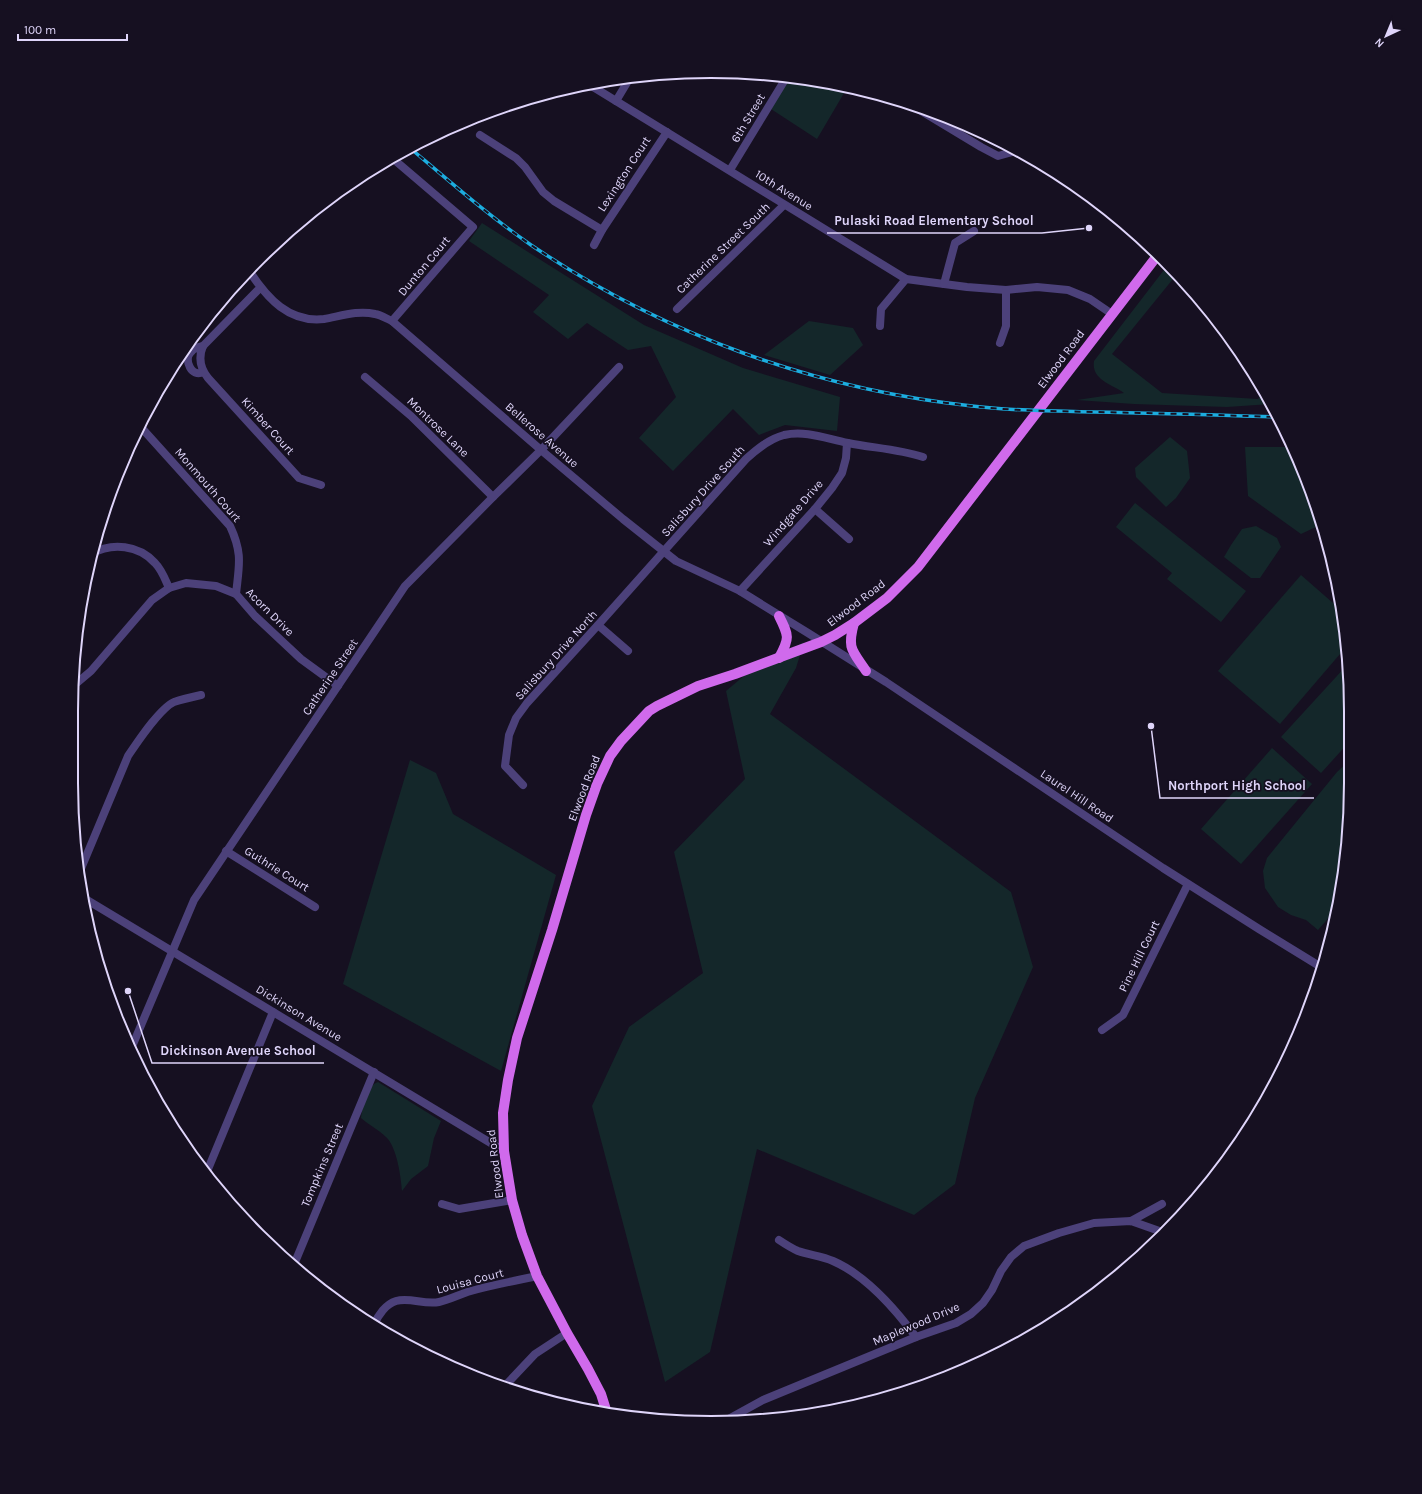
<svg xmlns="http://www.w3.org/2000/svg" width="1422" height="1494" viewBox="0 0 1422 1494" font-family="Karla,sans-serif">
<style>
.green{fill:#14272a}
.lines{fill:none;stroke-linecap:round;stroke-linejoin:round}
.minor{stroke:#4c417a;stroke-width:8}
.major{stroke:#d06aec;stroke-width:10}
.rail-casing{stroke:#1caddf;stroke-width:3.5}
.rail{stroke:#161021;stroke-width:2;stroke-dasharray:6;stroke-linecap:butt}
.labels{text-anchor:middle;dominant-baseline:central;stroke-width:3.5;stroke-linejoin:round;paint-order:stroke}
.street-label{font-size:12px;fill:#dfd5fa;stroke:#161021}
.rim{fill:none;stroke:#dfd5fa;stroke-width:2}
.leader{fill:none;stroke:#dfd5fa;stroke-width:1.5}
.callout-dot{fill:#dfd5fa;stroke:#161021;stroke-width:1.5}
.callout-label{font-size:13px;text-anchor:middle;font-weight:bold;fill:#dfd5fa;stroke:#161021;stroke-width:3.5;stroke-linejoin:round;paint-order:stroke}
</style>
<rect width="100%" height="100%" fill="#161021"/>
<!-- green -->
<g class="green">
<path d="M789 78 847 88 817 139 771 109Z"/>
<path d="M482 223 644 325 743 368 840 397 837 431 785 425 759 435 733 409 673 471 639 438 676 397 651 346 628 350 587 323 568 339 533 312 549 295 469 241Z"/>
<path d="M1167 266 1177 274 1112 354 1162 393 1258 399 1265 391 1271 404 1227 407 1134 404 1077 400 1124 393C1112 384 1091 380 1094 361Z"/>
<path d="M809 321 853 328 863 345 830 375 764 355Z"/>
<path d="M1170 437 1187 451 1190 478 1176 498 1166 507 1136 477 1135 468Z"/>
<path d="M1245 447H1291L1317 505 1321 523 1318 526 1301 534 1248 496Z"/>
<path d="M1135 503 1246 591 1221 622 1167 579 1172 573 1116 527Z"/>
<path d="M1256 526 1277 538 1281 547 1260 578H1251L1224 557 1231 545 1242 529Z"/>
<path d="M1301 575 1341 610 1346 628V647L1280 724 1218 671Z"/>
<path d="M804 642 796 668 770 714 1011 892 1033 967 975 1098 955 1184 914 1215 757 1149 710 1352 665 1382 592 1106 629 1027 703 973 674 852 745 779 726 691 764 659 789 650Z"/>
<path d="M1347 665 1350 741 1321 773 1281 737Z"/>
<path d="M1272 748 1312 784 1241 864 1201 829Z"/>
<path d="M410 760 436 773 453 814 556 875 501 1071 343 984Z"/>
<path d="M1350 760 1351 783 1339 906 1318 930 1306 920 1291 915 1278 907 1265 888 1263 871 1267 858 1337 772Z"/>
<path d="M378 1082 441 1121 434 1138 428 1166 411 1179 402 1191C401 1177 397 1147 386 1137 379 1130 369 1125 361 1118 363 1105 365 1087 378 1082Z"/>
</g>
<g class="lines">
<!-- minor -->
<g class="minor">
<path d="M590 85 906 279 967 287 1006 290 1037 287 1068 290 1090 299 1112 314"/>
<path d="M616 101 631 76"/>
<path d="M913 106 981 147 998 156 1016 151"/>
<path d="M480 135 516 158 525 167 543 192 554 201 602 230"/>
<path d="M391 157 473 227 392 321"/>
<path d="M730 170 786 78"/>
<path d="M594 245 602 230 667 132"/>
<path d="M250 272C267 298 289 323 324 319 341 316 358 310 375 314 381 315 387 319 392 321L541 450 623 519 676 561 740 591 808 633 886 682 1163 868 1259 929 1321 967"/>
<path d="M944 284 955 243 974 231"/>
<path d="M260 288 203 346C198 358 200 368 208 378L299 478 321 485"/>
<path d="M677 309 784 205"/>
<path d="M880 326 881 309 906 279"/>
<path d="M1000 343 1006 326V290"/>
<path d="M203 346C199 347 194 348 191 352 183 360 192 378 203 372"/>
<path d="M365 377 411 416 493 497"/>
<path d="M139 425 230 526C243 554 239 565 236 594"/>
<path d="M815 509 849 539"/>
<path d="M91 554C112 542 139 545 155 563 162 570 165 579 169 588"/>
<path d="M740 591 815 509 832 488 842 473 846 458 847 443"/>
<path d="M598 625 628 651"/>
<path d="M72 687 91 671 152 600 169 588 186 583 216 586 236 594 255 616 301 659 338 686"/>
<path d="M523 785 505 766 509 735 516 718 527 703 598 625 746 459C757 449 769 439 784 435 806 430 827 439 848 443 873 448 898 449 923 457"/>
<path d="M226 851 315 907"/>
<path d="M80 871 128 756C137 743 159 709 174 702 183 699 192 697 201 695"/>
<path d="M82 897 504 1151"/>
<path d="M1102 1030 1123 1015 1188 884"/>
<path d="M131 1049 194 900 405 586 493 497 541 450 619 367"/>
<path d="M206 1174 273 1012"/>
<path d="M442 1204 459 1209 512 1200"/>
<path d="M1131 1221 1162 1204"/>
<path d="M779 1240C785 1244 791 1248 798 1251 809 1255 822 1256 833 1261 865 1275 896 1310 916 1337"/>
<path d="M293 1267 374 1072"/>
<path d="M374 1325C378 1315 386 1304 396 1301 410 1297 424 1305 439 1302 449 1300 460 1294 471 1291 492 1285 515 1281 537 1276"/>
<path d="M503 1388 535 1354 567 1333"/>
<path d="M723 1422 763 1400 916 1337 956 1323 971 1314 983 1303 992 1290 1001 1271 1011 1257 1024 1246 1059 1233 1094 1223 1131 1221 1165 1233"/>
</g>
<!-- major -->
<g class="major">
<path d="M854 623C847 649 852 650 866 671"/>
<path d="M779 658C790 638 789 636 779 616"/>
<path d="M607 1413 601 1394 588 1369 567 1333 537 1276 522 1235 512 1200 504 1151 503 1113 508 1080 517 1038 552 930 586 815 597 784 610 756 621 741 649 711 657 706 698 686 735 674 821 642 835 635 854 623 887 598 918 567 1157 256"/>
</g>
<!-- rail casing -->
<g class="rail-casing">
<path id="rail" d="M410 148C449 181 489 216 531 245 663 334 814 389 972 406 1012 411 1053 411 1094 412 1155 413 1216 415 1277 417"/>
</g>
<!-- rail -->
<use href="#rail" class="rail"/>
</g>
<g class="labels">
<!-- street labels -->
<g class="street-label">
<text transform="translate(748 118) rotate(-59)">6th Street</text>
<text transform="translate(624 174) rotate(-57)">Lexington Court</text>
<text transform="translate(784 190) rotate(32)">10th Avenue</text>
<text transform="translate(723 248) rotate(-44)">Catherine Street South</text>
<text transform="translate(424 266) rotate(-50)">Dunton Court</text>
<text transform="translate(1061 359) rotate(-53)">Elwood Road</text>
<text transform="translate(268 426) rotate(48)">Kimber Court</text>
<text transform="translate(438 427) rotate(44)">Montrose Lane</text>
<text transform="translate(542 435) rotate(41)">Bellerose Avenue</text>
<text transform="translate(208 485) rotate(49)">Monmouth Court</text>
<text transform="translate(703 491) rotate(-48)">Salisbury Drive South</text>
<text transform="translate(793 513) rotate(-49)">Windgate Drive</text>
<text transform="translate(856 603) rotate(-37)">Elwood Road</text>
<text transform="translate(270 612) rotate(45)">Acorn Drive</text>
<text transform="translate(556 655) rotate(-48)">Salisbury Drive North</text>
<text transform="translate(330 677) rotate(-56)">Catherine Street</text>
<text transform="translate(584 788) rotate(-69)">Elwood Road</text>
<text transform="translate(1077 796) rotate(34)">Laurel Hill Road</text>
<text transform="translate(277 869) rotate(32)">Guthrie Court</text>
<text transform="translate(1139 956) rotate(-64)">Pine Hill Court</text>
<text transform="translate(299 1013) rotate(31)">Dickinson Avenue</text>
<text transform="translate(495 1164) rotate(-97)">Elwood Road</text>
<text transform="translate(322 1165) rotate(-67)">Tompkins Street</text>
<text transform="translate(470 1281) rotate(-15)">Louisa Court</text>
<text transform="translate(916 1324) rotate(-23)">Maplewood Drive</text>
</g>
</g>
<!-- crop -->
<path d="M0 0H1422V1494H0ZM711 78H711A633 633 0 0 1 1344 711V783A633 633 0 0 1 711 1416H711A633 633 0 0 1 78 783V711A633 633 0 0 1 711 78Z" fill="#161021" fill-rule="evenodd"/>
<path class="rim" d="M711 78H711A633 633 0 0 1 1344 711V783A633 633 0 0 1 711 1416H711A633 633 0 0 1 78 783V711A633 633 0 0 1 711 78Z"/>
<!-- callouts -->
<path class="leader" d="M1089 228L1042 233H827M1151 726L1160 798H1314M128 991L152 1063H324"/>
<g class="callout-dot">
<circle cx="1089" cy="228" r="4"/>
<circle cx="1151" cy="726" r="4"/>
<circle cx="128" cy="991" r="4"/>
</g>
<g class="callout-label">
<text x="934" y="225">Pulaski Road Elementary School</text>
<text x="1237" y="790">Northport High School</text>
<text x="238" y="1055">Dickinson Avenue School</text>
</g>
<!-- north arrow -->
<g transform="translate(1386 36) rotate(224)" stroke="#161021" stroke-width="3" paint-order="stroke">
<path d="M0-3L7 15L0 10L-7 15Z" fill="#dfd5fa"/>
<text y="-6" font-size="11" font-weight="bold" text-anchor="middle" fill="#dfd5fa">N</text>
</g>
<!-- scale -->
<path d="M18 34v6h109v-6" fill="none" stroke="#dfd5fa" stroke-width="2"/>
<text x="24" y="34" font-size="12" fill="#dfd5fa" stroke="#161021" stroke-width="3" paint-order="stroke">100 m</text>
</svg>
